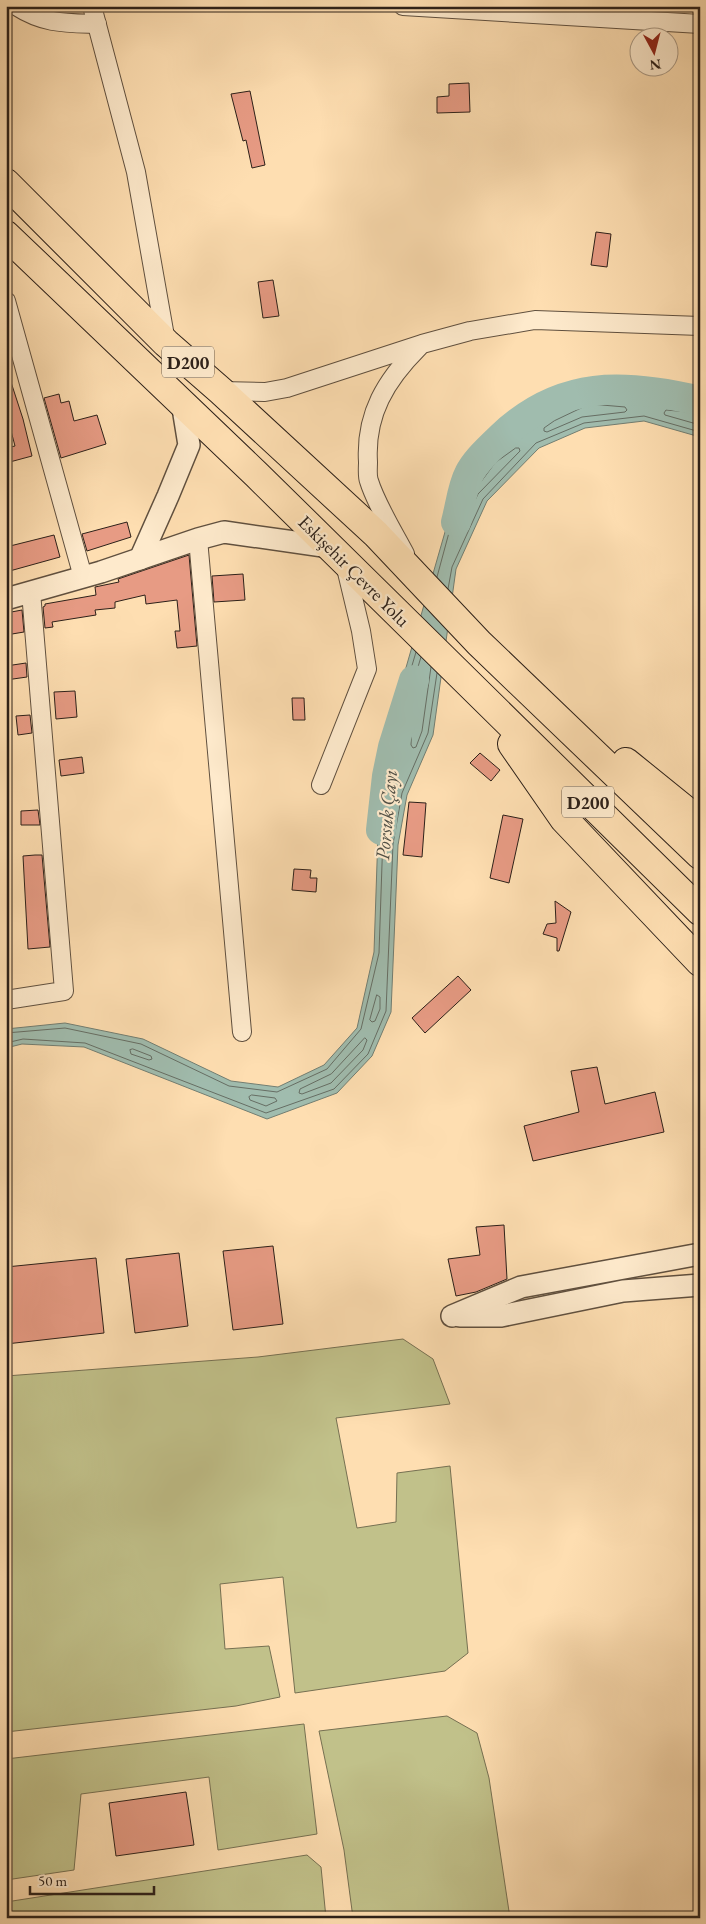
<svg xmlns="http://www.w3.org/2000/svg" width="706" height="1924" viewBox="0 0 706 1924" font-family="'EB Garamond',serif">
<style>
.green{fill:#c1c18a;stroke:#767052}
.water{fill:#a0bcae;stroke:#727e72}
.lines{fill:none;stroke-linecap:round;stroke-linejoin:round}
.shore{stroke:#666e64;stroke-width:1}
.river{stroke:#a0bcae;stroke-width:30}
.building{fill:#e79b84;stroke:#2c2019}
.minor-casing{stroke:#60503f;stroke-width:20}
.tertiary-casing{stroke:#60503f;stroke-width:24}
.trunk-casing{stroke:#2c2019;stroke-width:30}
.minor{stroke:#feeacc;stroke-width:18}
.tertiary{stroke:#feeacc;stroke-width:21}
.trunk{stroke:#fedeb1;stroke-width:28}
.labels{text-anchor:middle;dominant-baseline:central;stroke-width:4.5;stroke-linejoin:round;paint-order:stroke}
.shield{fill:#feeacc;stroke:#6b5d4f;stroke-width:1}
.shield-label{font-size:18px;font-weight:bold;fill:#2c2019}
.street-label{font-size:19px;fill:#2c2019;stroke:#feeacc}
.water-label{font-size:20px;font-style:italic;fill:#4f4f46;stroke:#feeacc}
</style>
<rect width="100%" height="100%" fill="#fedeb1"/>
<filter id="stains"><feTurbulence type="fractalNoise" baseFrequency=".004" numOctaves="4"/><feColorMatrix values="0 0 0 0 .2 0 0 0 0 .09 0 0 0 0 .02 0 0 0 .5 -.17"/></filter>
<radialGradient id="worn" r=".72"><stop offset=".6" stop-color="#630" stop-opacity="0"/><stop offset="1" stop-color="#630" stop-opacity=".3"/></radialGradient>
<!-- green -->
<g class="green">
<path d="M403 1339 433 1359 450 1404 336 1418 357 1528 396 1522 397 1473 450 1466 468 1653 445 1671 295 1693 283 1577 220 1584 225 1649 269 1646 280 1697 236 1706 6 1732V1376L258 1357Z"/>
<path d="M447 1716 477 1733 489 1778 510 1918H353L344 1850 319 1731Z"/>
<path d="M304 1724 317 1834 218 1850 209 1777 81 1794 74 1870 6 1880V1759Z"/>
<path d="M307 1855 321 1867 326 1918H6V1902Z"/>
</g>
<!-- water -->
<path class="water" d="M588 392 700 402V437L644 421 585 428 539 448 487 501 456 569 433 735 407 795 398 845 391 1012 372 1056 337 1093 267 1119 84 1047 22 1044 6 1048V1029L65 1023 143 1039 231 1081 278 1087 324 1065 357 1028 374 952 379 804 399 753 403 678 445 532 452 502 487 455 549 411Z"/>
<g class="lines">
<!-- shore -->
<g class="shore">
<path d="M590 404 625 407 627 410 625 412 582 417 547 432 544 431V428L554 421Z"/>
<path d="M700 413 666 410 664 413 665 415 700 425"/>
<path d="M516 448H519L520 451 478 494 463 527 459 528 458 526 463 506 495 463Z"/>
<path d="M437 577 457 503 491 458 551 416 589 398 700 407"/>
<path d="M448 589 452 567 483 499 536 443 584 423 644 416 700 432"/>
<path d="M421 657 414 680 411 745 413 748 416 747 422 731 431 667"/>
<path d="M377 995 380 997V1009L375 1021 372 1022 370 1020Z"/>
<path d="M6 1033 65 1028 141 1044 229 1086 277 1092 327 1069 361 1029 379 953 384 805 404 754 408 679 416 652"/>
<path d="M365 1038 367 1040 363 1050 331 1083 302 1094 299 1093 300 1089 331 1074Z"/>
<path d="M6 1043 23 1039 85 1043 266 1113 334 1089 368 1054 386 1011 393 844 402 793 428 733 437 673"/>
<path d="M133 1049 151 1056 152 1059 149 1060 131 1054 130 1050Z"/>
<path d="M252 1095 275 1098 277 1101 266 1106 250 1100 249 1097Z"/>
</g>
<!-- river -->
<g class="river">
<path d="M456 522C460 508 462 487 469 474 476 460 490 448 501 437 561 380 624 383 700 401"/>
<path d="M381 830 387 776 393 747 414 680"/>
</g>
</g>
<!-- building -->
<g class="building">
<path d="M469 83 470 112 437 113V97L449 96V84Z"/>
<path d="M250 91 265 165 252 168 246 140 243 141 231 94Z"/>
<path d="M596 232 611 234 607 267 591 265Z"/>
<path d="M273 280 279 316 263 318 258 282Z"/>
<path d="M6 376H9L23 419 32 456 6 463V448L15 446 6 412Z"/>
<path d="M59 394 61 403 69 401 74 421 97 415 106 444 61 458 44 398Z"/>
<path d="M127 522 131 537 87 551 82 534Z"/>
<path d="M54 535 60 557 6 572V547Z"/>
<path d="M189 555 197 646 177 648 175 631H180L177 600 146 604 145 595 115 602V608L95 610 96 615 52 622 53 627 45 628 43 607 45 606V604L96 595 95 587 119 582 118 579Z"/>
<path d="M243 574 245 600 214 602 212 576Z"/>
<path d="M22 610 24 632 6 635V613Z"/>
<path d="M26 663 27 677 6 680V666Z"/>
<path d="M75 691 77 717 56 719 54 692Z"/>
<path d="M292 698H304L305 720H293Z"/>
<path d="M30 715 32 733 18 735 16 716Z"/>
<path d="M480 753 500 770 491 781 470 763Z"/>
<path d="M82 757 84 773 61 776 59 760Z"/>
<path d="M409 802 426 803 422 857 403 855Z"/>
<path d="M38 810 40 825H21V811Z"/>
<path d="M503 815 523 819 509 883 490 878Z"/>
<path d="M35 855H42L50 947 28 949 23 856Z"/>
<path d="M294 869 311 870 310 878H317L316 892 292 890Z"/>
<path d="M555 901 571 912 559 951H557V938L543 934 547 924 556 923Z"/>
<path d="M458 976 471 990 425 1033 412 1018Z"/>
<path d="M597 1067 605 1104 655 1092 664 1132 533 1161 524 1126 579 1112 571 1071Z"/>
<path d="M504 1225 507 1279 476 1292 456 1296 448 1259 480 1255 476 1227Z"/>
<path d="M273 1246 283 1324 233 1330 223 1251Z"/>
<path d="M179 1253 188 1326 135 1333 126 1259Z"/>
<path d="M96 1258 104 1333 6 1344V1267Z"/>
<path d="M186 1792 194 1845 116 1856 109 1803Z"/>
</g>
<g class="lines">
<!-- minor casing -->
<g class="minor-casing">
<g id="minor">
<path d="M16 6C44 24 65 23 97 24"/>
<path d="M92 6 136 172 166 342"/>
<path d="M403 6 700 24"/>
<path d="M6 301 83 577"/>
<path d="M221 391 265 392 287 388 422 344 470 331 535 320 700 326"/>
<path d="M198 539 242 1032"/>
<path d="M405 554C394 533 376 504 369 481 367 476 368 468 368 462 365 414 386 380 419 347"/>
<path d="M321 785 367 669 361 631 345 564"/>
<path d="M6 1000 64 991 31 592"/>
</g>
</g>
<!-- tertiary casing -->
<g class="tertiary-casing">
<g id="tertiary">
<path d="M140 559 168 496 189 445 182 402"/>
<path d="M6 599 101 572 198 539 224 532 330 547"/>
<path d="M452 1316 521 1287 700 1254"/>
<path d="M460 1316H501L623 1291 700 1285"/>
</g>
</g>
<!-- trunk casing -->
<g class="trunk-casing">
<g id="trunk">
<path d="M6 183 166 343 221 391 376 534 479 643 700 855"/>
<path d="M6 235 257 475 700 911"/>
<path d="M512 744 564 819 700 962"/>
<path d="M626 762 700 822"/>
</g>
</g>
<!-- minor -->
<use href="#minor" class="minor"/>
<!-- tertiary -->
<use href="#tertiary" class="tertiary"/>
<!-- trunk -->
<use href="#trunk" class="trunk"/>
</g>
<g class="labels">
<!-- shield labels -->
<g class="shield">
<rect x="162" y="346.5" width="52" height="31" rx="4"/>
<rect x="562" y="786.5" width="52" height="31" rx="4"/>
</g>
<g class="shield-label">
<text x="188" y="362">D200</text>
<text x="588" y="802">D200</text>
</g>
<!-- street labels -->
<g class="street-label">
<text transform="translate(354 571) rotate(45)">Eskişehir Çevre Yolu</text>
</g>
<!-- water labels -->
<g class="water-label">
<text transform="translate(386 815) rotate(-85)">Porsuk Çayı</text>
</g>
</g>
<!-- margin -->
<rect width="706" height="1924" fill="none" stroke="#fedeb1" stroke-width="25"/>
<rect x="8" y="8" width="691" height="1909" fill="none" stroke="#2c2019" stroke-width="2.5"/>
<rect x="12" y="12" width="681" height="1899" fill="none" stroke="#2c2019"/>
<!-- north arrow -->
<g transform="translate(654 52) rotate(173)"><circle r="24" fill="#feeacc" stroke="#aa9984"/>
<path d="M0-4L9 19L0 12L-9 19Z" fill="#8f2418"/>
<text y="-8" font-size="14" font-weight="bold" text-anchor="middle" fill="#2c2019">N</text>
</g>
<!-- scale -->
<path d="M30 1886v8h124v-8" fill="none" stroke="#2c2019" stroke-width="2.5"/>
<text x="38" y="1886" font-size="15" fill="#2c2019" stroke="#feeacc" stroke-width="4" paint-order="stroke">50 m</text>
<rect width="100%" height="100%" filter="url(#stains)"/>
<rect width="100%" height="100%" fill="url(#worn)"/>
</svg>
